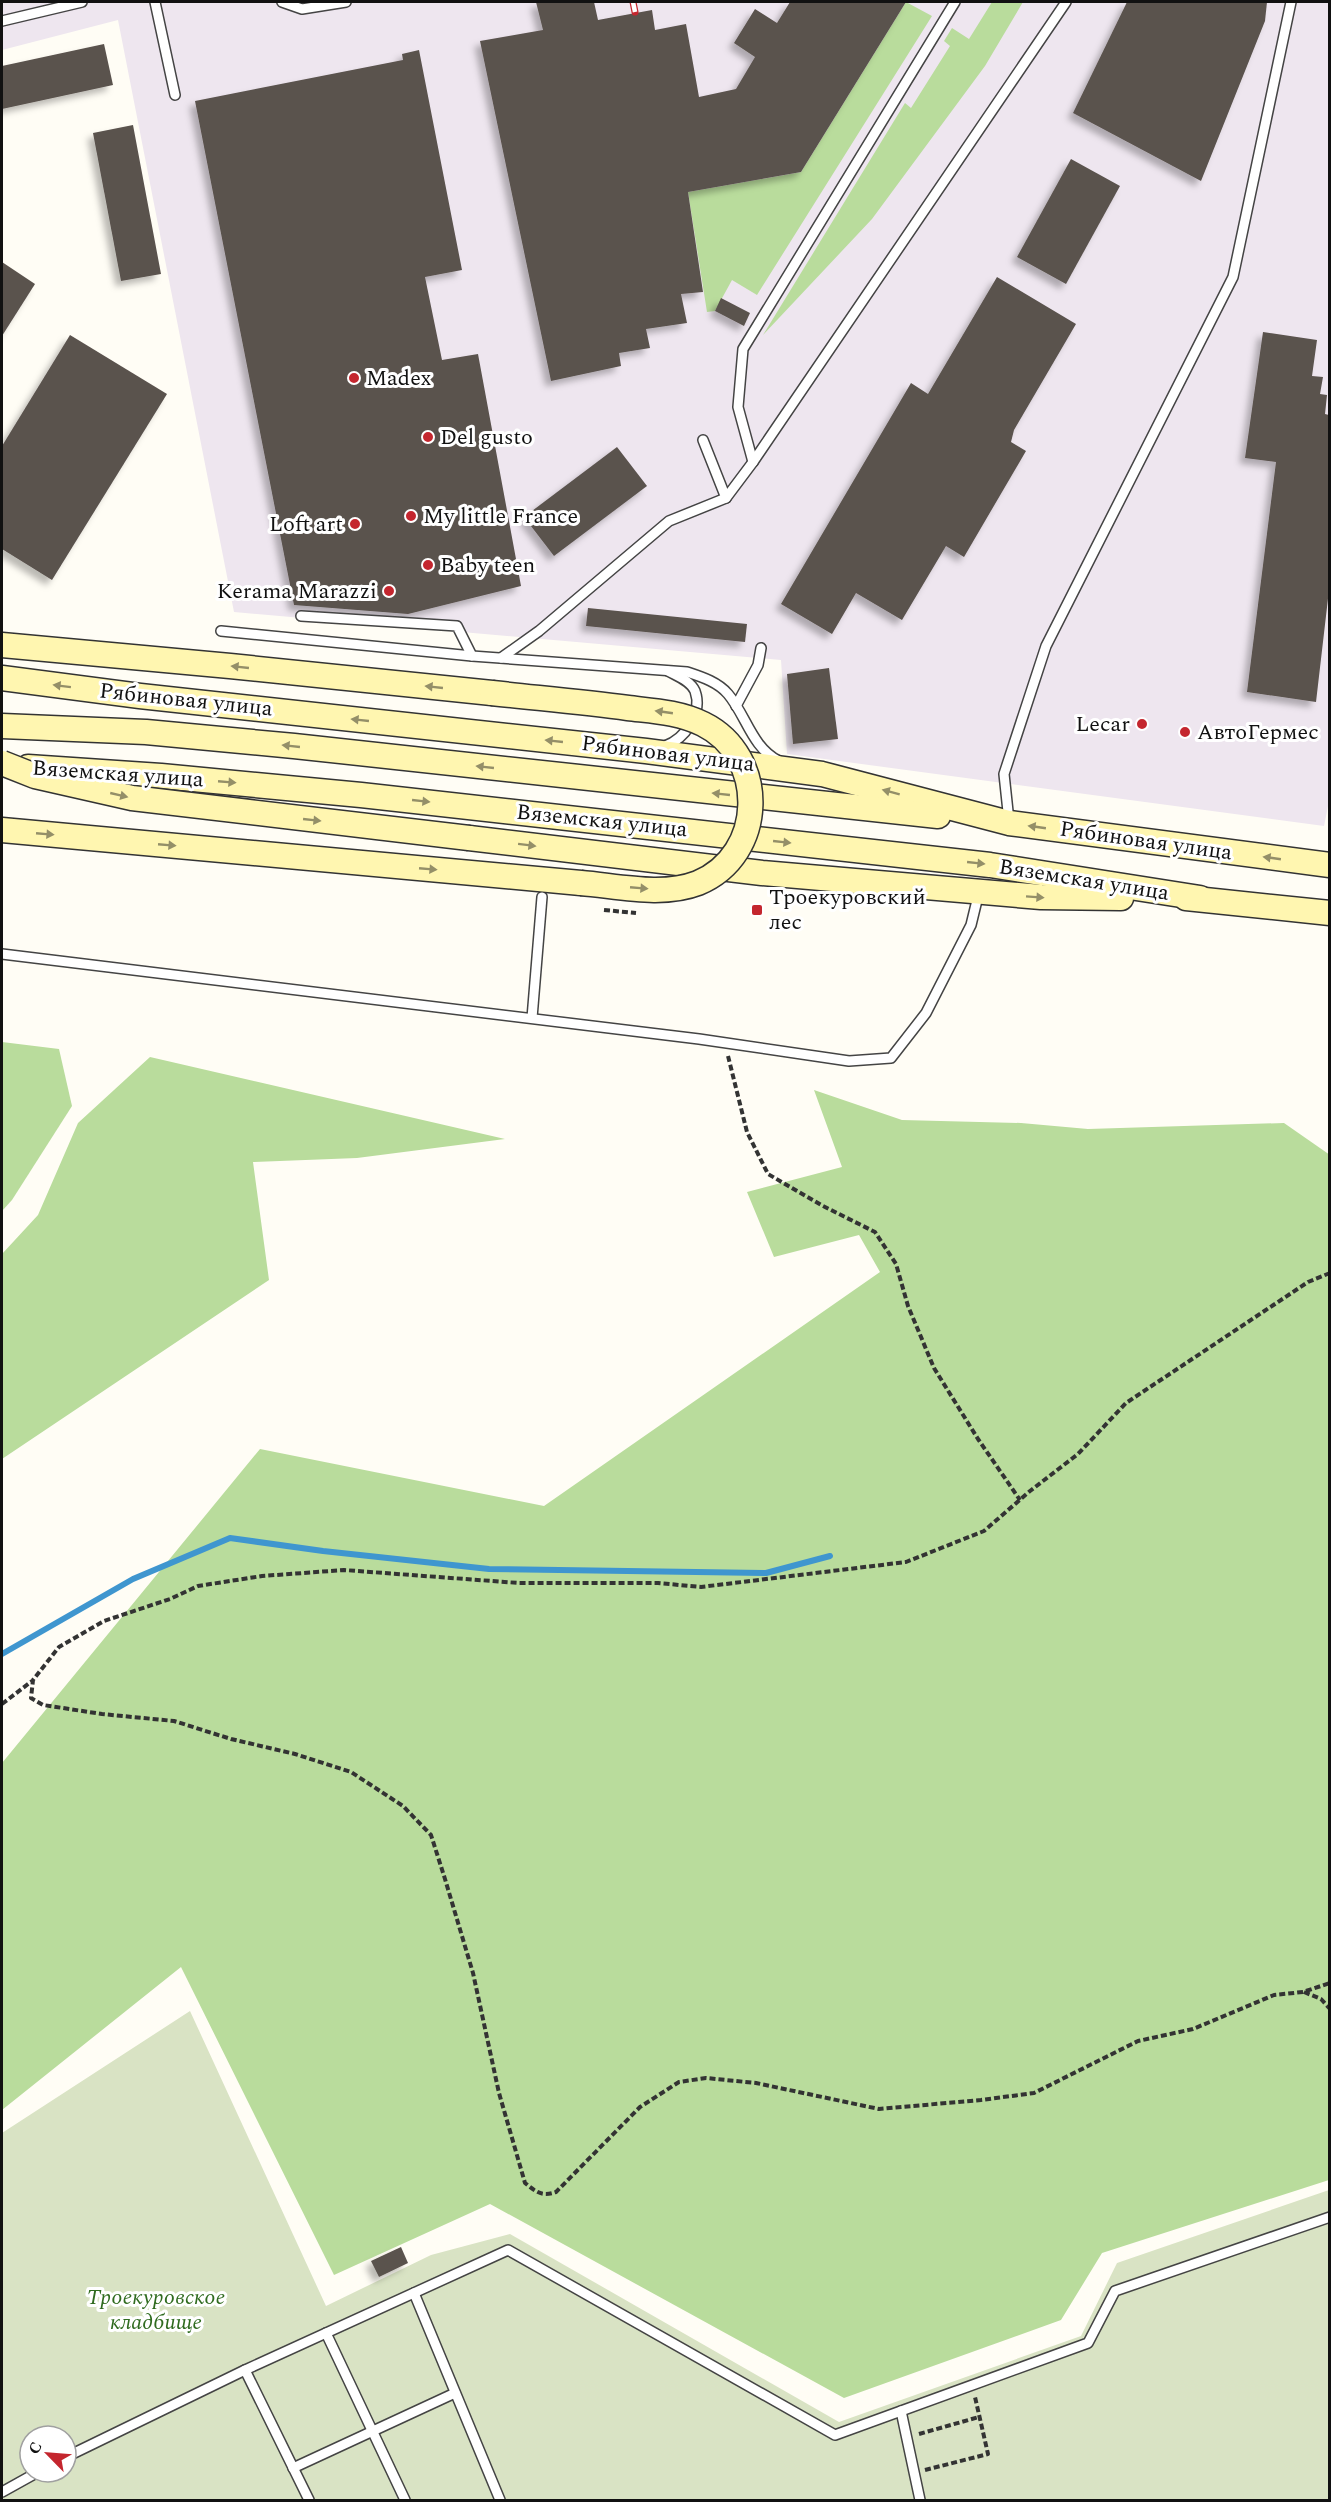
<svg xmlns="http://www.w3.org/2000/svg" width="1331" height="2502" viewBox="0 0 1331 2502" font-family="Spectral,serif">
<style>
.industrial{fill:#eee6ef}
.forest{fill:#b9dc9c}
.cemetery{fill:#d9e3c4;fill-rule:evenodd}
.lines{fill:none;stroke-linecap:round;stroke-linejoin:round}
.stream{stroke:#3f96cf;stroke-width:6}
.building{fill:#5a524d;filter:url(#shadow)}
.lane-casing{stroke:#444;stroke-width:12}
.secondary-casing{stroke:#333;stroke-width:27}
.path{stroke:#333;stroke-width:4;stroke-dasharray:6 3;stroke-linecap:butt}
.lane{stroke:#fff;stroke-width:9}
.secondary{stroke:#fff6b0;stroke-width:24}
.rail-casing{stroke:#c4262e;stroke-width:7}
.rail{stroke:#fff;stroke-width:4.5;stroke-dasharray:14;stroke-linecap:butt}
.secondary-bridge-casing{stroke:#333;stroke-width:27;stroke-linecap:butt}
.secondary-bridge{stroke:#fff6b0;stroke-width:24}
.oneway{fill:#948f68}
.poi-dot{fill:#c4262e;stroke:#fff;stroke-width:2}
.labels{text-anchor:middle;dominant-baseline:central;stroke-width:6;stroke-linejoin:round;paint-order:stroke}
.poi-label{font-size:22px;fill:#111;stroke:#fff;text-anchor:start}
.street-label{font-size:22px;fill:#111;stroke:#fff}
.park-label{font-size:22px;font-style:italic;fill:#2f6b1f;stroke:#fff}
</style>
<defs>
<filter id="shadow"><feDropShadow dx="-5.5" dy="5.5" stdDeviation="3" flood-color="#0004"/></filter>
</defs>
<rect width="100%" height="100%" fill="#fffdf5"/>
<!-- industrial -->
<path class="industrial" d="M2 2H1329L1330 796 1324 826 787 754 781 660 234 612 118 20 2 50Z"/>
<!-- forest -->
<g class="forest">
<path d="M906 2 932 16 757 295 732 280 715 311 707 312 688 192 801 172Z"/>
<path d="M992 2H1023L985 66 872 219 763 335 905 103 911 108 950 46 944 41 952 28 969 39Z"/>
<path d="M2 1042 59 1049 72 1106 12 1200 2 1211Z"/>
<path d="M150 1057 505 1139 357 1158 253 1162 269 1280 2 1459V1254L38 1215 78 1123Z"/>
<path d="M814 1090 902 1120 1021 1123 1088 1129 1284 1123 1330 1155 1329 2180 1102 2253 1061 2320 844 2398 490 2204 334 2275 181 1967 2 2110V1763L260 1449 544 1506 880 1272 859 1235 774 1257 747 1192 842 1167Z"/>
</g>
<!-- cemetery -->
<path class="cemetery" d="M190 2011 326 2306 431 2255 510 2234 839 2422 1081 2336 1117 2263 1329 2190V2500H2V2133ZM30 2436H66V2472H30Z"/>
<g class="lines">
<!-- stream -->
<path class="stream" d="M2 1654 133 1579 230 1538 323 1551 489 1569 766 1573 830 1556"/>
</g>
<!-- building -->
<g class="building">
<path d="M536 2H594L598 20 652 10 655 30 686 24 699 97 736 89 755 57 734 43 755 9 777 23 790 2H906L801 172 688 192 703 292 681 294 687 323 646 329 650 348 619 353 621 366 551 381 480 41 543 30Z"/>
<path d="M1127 2H1267L1265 21 1201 181 1073 113Z"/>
<path d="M104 44 113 85 2 109V66Z"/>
<path d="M419 50 462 270 425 277 442 360 478 354 521 586 408 614 294 605 195 101 403 60 402 54Z"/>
<path d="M133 125 161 274 121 281 93 133Z"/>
<path d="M1071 159 1120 186 1066 284 1017 257Z"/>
<path d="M2 262 35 284 2 336Z"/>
<path d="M997 277 1076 324 1014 430 1011 442 1026 451 964 557 946 546 902 620 856 593 832 634 781 604 911 383 928 394Z"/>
<path d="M721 298 750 313 744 326 715 311Z"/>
<path d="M1263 332 1317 340 1312 376 1323 377 1320 394 1327 395 1325 414 1329 415V590L1316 702 1247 692 1276 462 1245 458Z"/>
<path d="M70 335 167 394 52 580 2 549V446Z"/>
<path d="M617 447 647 486 554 556 524 517Z"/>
<path d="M588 608 747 624 745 642 586 626Z"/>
<path d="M829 668 838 739 793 744 787 674Z"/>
<path d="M401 2247 408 2263 379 2277 371 2261Z"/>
</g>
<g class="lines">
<!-- lane casing -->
<g class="lane-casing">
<g id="lane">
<path d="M155 2 175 95"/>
<path d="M282 2 302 9 346 2"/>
<path d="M2 21 82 2"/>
<path d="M703 440 726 498"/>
<path d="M753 462 738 407 743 349 955 2"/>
<path d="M301 616 457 626 472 656"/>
<path d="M221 631 472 656 687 672C702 677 718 682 728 694 746 715 752 748 779 761"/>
<path d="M501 658 539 631 669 521 726 498 753 462 1066 2"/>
<path d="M736 706 758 665 761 648"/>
<path d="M665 746C685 739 703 713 695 691 691 681 677 676 668 671"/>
<path d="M1009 821 1004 774 1046 646 1233 277 1291 2"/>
<path d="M2 954 699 1039 849 1061 891 1058 926 1013 971 925 979 892"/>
<path d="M532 1018 542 897"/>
<path d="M414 2293 500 2500"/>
<path d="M326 2333 405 2500"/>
<path d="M245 2370 309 2500"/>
<path d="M901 2411 920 2500"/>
<path d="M66 2457 245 2370 508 2250 835 2435 1088 2343 1115 2291 1330 2217"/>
<path d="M293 2468 455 2393"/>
<path d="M2 2492 38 2472"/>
</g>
</g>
<!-- secondary casing -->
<g class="secondary-casing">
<g id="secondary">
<path d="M2 645 230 666 492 693"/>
<path d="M2 678 140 696 646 751 822 774 1009 823 1330 865"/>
<path d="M2 726 146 732 294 746 938 816"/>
<path d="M28 767 161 776 361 795 990 865 1200 898"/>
<path d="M2 830 581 883"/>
<path d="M469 838 762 873 1041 897 1121 898"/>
<path d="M1186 898 1330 913"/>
</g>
</g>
<!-- path -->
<g class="path">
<path d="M604 910 636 913"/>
<path d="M728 1056 747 1132 768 1174 823 1206 875 1232 896 1264 908 1306 934 1368 978 1439 1020 1500"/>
<path d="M1330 1273 1308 1282 1126 1403 1078 1454 1030 1491 984 1531 906 1562 701 1587 658 1583H519L344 1570 262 1576 198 1586 170 1599 104 1621 59 1647 33 1680 31 1698 43 1705 102 1714 174 1721 231 1739 295 1754 351 1772 403 1806 431 1835 445 1879 473 1973 499 2093 525 2183C536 2192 542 2197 556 2192L640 2107 679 2082 706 2078 756 2083 879 2109 981 2100 1034 2093 1138 2041 1193 2029 1274 1995 1303 1992 1330 1983"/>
<path d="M2 1704 32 1681"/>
<path d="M1304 1992 1321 1999 1330 2009"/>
<path d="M919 2434 979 2417"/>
<path d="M925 2470 988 2454 975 2397"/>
</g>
<!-- lane -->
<use href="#lane" class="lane"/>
<!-- secondary -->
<use href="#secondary" class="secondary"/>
<!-- rail casing -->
<g class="rail-casing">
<path id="rail" d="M633 2 635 12"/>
</g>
<!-- rail -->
<use href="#rail" class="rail"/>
<!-- secondary-bridge casing -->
<g class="secondary-bridge-casing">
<g id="secondary-bridge">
<path d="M492 693C537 698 583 702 628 708 653 711 679 712 703 724 768 756 766 855 698 883 662 897 618 886 581 883"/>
<path d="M2 763 35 776 132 798 469 838"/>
</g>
</g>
<!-- secondary-bridge -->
<use href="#secondary-bridge" class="secondary-bridge"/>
</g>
<!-- one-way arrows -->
<defs><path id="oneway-solid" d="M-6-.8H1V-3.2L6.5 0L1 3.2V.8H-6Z" transform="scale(1.5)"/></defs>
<g class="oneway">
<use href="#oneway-solid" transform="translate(240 667) rotate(-174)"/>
<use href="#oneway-solid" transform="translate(62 686) rotate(-173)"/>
<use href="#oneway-solid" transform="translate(434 687) rotate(-174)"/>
<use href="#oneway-solid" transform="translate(664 712) rotate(-172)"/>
<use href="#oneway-solid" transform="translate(360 720) rotate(-174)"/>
<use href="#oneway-solid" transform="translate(554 741) rotate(-174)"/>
<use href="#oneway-solid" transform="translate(291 746) rotate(-174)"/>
<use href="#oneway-solid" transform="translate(485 767) rotate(-174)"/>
<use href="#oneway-solid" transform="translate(227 782) rotate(5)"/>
<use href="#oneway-solid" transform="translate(891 792) rotate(-165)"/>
<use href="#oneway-solid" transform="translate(721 794) rotate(-174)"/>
<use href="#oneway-solid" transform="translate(119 795) rotate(13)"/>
<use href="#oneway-solid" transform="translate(421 801) rotate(6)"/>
<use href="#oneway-solid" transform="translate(312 820) rotate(6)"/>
<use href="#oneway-solid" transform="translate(1037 827) rotate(-172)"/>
<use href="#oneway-solid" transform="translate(45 834) rotate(5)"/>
<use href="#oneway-solid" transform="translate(782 842) rotate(6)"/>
<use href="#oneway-solid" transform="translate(167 845) rotate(5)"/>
<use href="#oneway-solid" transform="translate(527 845) rotate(7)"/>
<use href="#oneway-solid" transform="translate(1272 858) rotate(-172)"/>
<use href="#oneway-solid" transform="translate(976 863) rotate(6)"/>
<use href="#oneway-solid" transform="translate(428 869) rotate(5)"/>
<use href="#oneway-solid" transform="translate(639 888) rotate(5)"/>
<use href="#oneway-solid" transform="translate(1035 897) rotate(4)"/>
</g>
<!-- markers -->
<g class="poi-dot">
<circle cx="354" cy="378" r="6"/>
<circle cx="428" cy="437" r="6"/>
<circle cx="411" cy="516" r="6"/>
<circle cx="355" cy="524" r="6"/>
<circle cx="428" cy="565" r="6"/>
<circle cx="389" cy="591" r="6"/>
<circle cx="1142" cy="724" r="6"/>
<circle cx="1185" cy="732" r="6"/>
<rect x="751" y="904" width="12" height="12" rx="3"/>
</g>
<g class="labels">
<!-- poi labels -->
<g class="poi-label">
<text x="366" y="378">Madex</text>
<text x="440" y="437">Del gusto</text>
<text x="423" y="516">My little France</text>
<text x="343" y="524" text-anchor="end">Loft art</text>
<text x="440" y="565">Baby teen</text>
<text x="377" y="591" text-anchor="end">Kerama Marazzi</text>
<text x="1130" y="724" text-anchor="end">Lecar</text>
<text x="1197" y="732">АвтоГермес</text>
<text x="769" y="897">Троекуровский<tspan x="769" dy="25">лес</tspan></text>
</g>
<!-- street labels -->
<g class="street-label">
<text transform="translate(186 700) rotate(6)">Рябиновая улица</text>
<text transform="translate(668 754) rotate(7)">Рябиновая улица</text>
<text transform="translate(118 774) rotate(4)">Вяземская улица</text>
<text transform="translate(602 821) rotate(6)">Вяземская улица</text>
<text transform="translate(1146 841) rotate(8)">Рябиновая улица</text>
<text transform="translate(1084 880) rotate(9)">Вяземская улица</text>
</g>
<!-- park labels -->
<g class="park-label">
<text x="156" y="2297">Троекуровское<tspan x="156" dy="25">кладбище</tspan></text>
</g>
</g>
<!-- border -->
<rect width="1331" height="2502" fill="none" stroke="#111111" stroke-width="6"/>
<!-- north arrow -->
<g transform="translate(48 2454) rotate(295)"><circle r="28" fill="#ffffff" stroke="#a0a0a0" stroke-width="1.5"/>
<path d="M0-4.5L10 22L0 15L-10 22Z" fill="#c4262e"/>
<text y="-9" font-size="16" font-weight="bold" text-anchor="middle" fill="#111111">С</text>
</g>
</svg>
